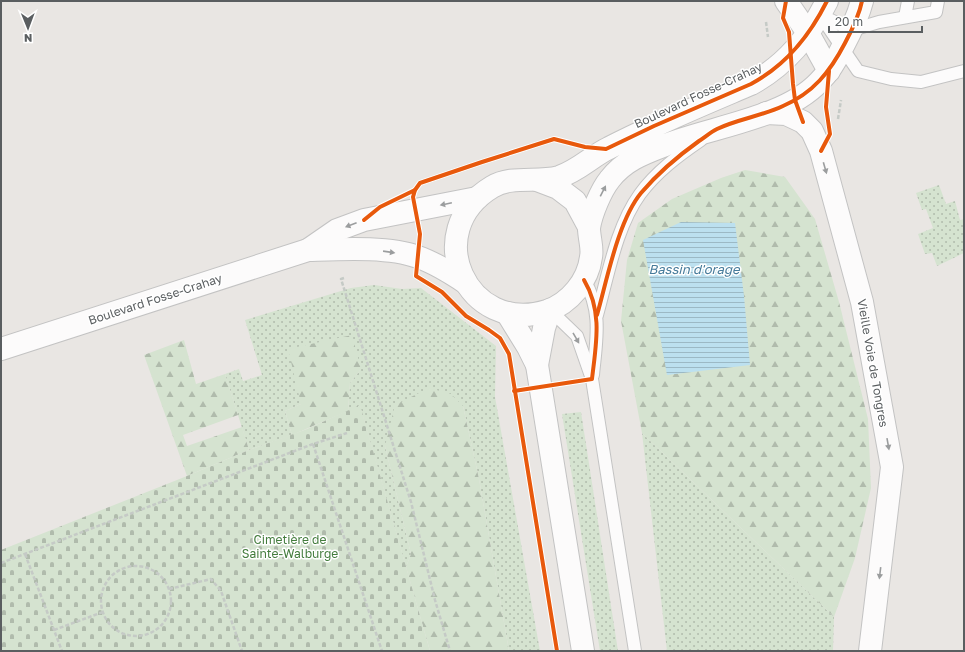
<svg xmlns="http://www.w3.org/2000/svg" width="965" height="652" viewBox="0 0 965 652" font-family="'Golos Text',sans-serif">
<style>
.grass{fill:url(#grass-dots)}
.forest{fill:url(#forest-firs)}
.cemetery{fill:url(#cemetery-stones)}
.water{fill:url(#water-rules)}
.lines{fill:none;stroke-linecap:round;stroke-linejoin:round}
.service-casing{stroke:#c3c3c3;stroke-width:14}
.minor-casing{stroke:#c3c3c3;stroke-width:24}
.tertiary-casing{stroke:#c3c3c3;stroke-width:24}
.secondary-casing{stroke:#c3c3c3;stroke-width:24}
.path{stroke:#c5cac6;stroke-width:2.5;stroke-dasharray:4 2;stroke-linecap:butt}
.service{stroke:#fcfbfb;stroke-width:12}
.minor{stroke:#fcfbfb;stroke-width:22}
.tertiary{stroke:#fcfbfb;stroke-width:22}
.secondary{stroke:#fcfbfb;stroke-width:22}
.cycleway-casing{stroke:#fff;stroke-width:6}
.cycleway{stroke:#e8590c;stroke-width:4}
.oneway{fill:#9b9d9e}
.labels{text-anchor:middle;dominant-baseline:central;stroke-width:3;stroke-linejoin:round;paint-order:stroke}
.street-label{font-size:12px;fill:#5a5e60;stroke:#fff}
.park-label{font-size:12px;fill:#437c3d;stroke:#fff}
.water-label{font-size:13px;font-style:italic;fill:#467b9b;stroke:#fff}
</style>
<defs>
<pattern id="grass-dots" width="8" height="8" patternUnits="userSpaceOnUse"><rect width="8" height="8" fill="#d5e3d0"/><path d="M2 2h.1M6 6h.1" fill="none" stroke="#b0bbac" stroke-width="1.8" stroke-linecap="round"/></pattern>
<pattern id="forest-firs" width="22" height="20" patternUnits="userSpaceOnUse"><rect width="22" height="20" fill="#d5e3d0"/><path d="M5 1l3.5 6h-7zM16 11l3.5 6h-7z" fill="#b0bbac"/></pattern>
<pattern id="cemetery-stones" width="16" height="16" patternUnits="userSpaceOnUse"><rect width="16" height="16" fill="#d5e3d0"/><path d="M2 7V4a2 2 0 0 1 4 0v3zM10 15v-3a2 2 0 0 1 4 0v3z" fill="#b0bbac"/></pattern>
<pattern id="water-rules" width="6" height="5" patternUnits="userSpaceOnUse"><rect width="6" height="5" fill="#bce0ef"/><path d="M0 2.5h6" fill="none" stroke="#9cb9c5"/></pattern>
</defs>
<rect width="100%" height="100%" fill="#e9e6e3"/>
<!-- grass -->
<g class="grass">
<path d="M939 185 946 204 955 201 960 220 964 219V253L937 266 932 253 925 254 918 234 933 228 926 209 922 210 916 193Z"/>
<path d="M374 285 402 289 421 288 496 346 495 397 540 651H509L479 479 463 406 385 446 411 554 406 567 360 406 348 411 350 383 361 369 301 404 285 411 292 435 249 450 225 374 239 369 243 381 262 375 245 320 351 288Z"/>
<path d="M581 412 618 651H600L562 414Z"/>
<path d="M642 433 834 617 833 651H667Z"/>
</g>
<!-- forest -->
<g class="forest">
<path d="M745 170 785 177 815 219 839 302 868 419 871 488 855 558 834 617 642 433 621 321 627 260 638 223 672 199 721 178Z"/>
<path d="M352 335 361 369 350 383 348 411 292 435 285 411 301 404 288 349Z"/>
<path d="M184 340 196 384 225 374 238 415 183 435 187 446 242 427 249 450 187 476 144 355Z"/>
<path d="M429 388 451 394 463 406 479 479 509 651H430L406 567 411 554 385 446 395 405Z"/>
</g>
<!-- cemetery -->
<path class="cemetery" d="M360 405 430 651H1V550L187 476 249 450 307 429Z"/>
<!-- water -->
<path class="water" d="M681 222 735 223 744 296 750 365 667 375 643 240Z"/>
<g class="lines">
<!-- service casing -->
<g class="service-casing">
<g id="service">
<path d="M820 15 858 71 891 79 921 82 964 71"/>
<path d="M820 15 852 30 879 22 936 12 938 1"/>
<path d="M905 17 908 1"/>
<path d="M584 280C603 311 596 342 593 375"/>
<path d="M550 310 577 336 592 379 635 651"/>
<path d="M597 315C608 276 616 227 640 194 656 172 679 155 701 140"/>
</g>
</g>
<!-- minor casing -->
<g class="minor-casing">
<g id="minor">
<path d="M786 1 808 33 829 71"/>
<path d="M766 113 786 114 803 122 812 131 821 151 862 302 892 467 870 651"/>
</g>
</g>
<!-- tertiary casing -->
<g class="tertiary-casing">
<g id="tertiary">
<path d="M308 250 337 230 364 220 477 198"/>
<path d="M1 349 308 250C340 249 389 246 418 257 435 263 451 273 466 283"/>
</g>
</g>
<!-- secondary casing -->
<g class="secondary-casing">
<g id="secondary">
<path d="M827 1C809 37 786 65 751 84 704 104 655 124 609 148 592 156 578 171 559 177 537 183 512 175 492 187 419 231 467 336 547 311 570 303 588 281 591 257 593 248 589 238 589 228 591 214 601 190 610 179 624 161 642 154 663 146 709 127 784 119 819 82 829 72 837 59 843 46 851 31 858 17 862 1"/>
<path d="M537 180 558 188 575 201 589 227"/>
<path d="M507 313 528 347 537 365 583 651"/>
<path d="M537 365 544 328 550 310"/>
</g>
</g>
<!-- path -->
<g class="path">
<path d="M766 22 768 37"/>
<path d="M838 119 841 100"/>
<path d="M344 278 341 279 411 502 435 600 450 651"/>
<path d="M313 444 382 651"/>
<path d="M25 554 62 651"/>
<path d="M1 563 313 444 347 433"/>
<circle cx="136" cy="601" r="35"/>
<path d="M169 589 211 579 221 591 242 651"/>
<path d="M54 630 103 612"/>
</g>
<!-- service -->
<use href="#service" class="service"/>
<!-- minor -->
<use href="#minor" class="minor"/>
<!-- tertiary -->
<use href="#tertiary" class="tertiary"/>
<!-- secondary -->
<use href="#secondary" class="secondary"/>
<!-- cycleway casing -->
<g class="cycleway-casing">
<g id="cycleway">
<path d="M786 1 783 18 789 32 793 84 795 100 803 122"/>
<path d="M821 151 830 134 826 107 829 71"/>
<path d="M364 220 380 207 415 190"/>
<path d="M597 315C607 280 618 221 641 193 658 173 678 156 699 141 705 137 711 132 717 129 738 119 762 116 783 106 813 93 830 72 845 43 852 30 859 16 862 1"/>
<path d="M514 391 592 379C596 344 603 312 584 280"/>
<path d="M557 651 509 354 500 338 489 330 466 316 442 292 416 276 420 234 413 197 415 190 420 183 482 162 554 139 585 147 606 149 654 126 751 84C786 65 809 37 827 1"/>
</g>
</g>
<!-- cycleway -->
<use href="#cycleway" class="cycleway"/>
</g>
<!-- one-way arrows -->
<defs><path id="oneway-solid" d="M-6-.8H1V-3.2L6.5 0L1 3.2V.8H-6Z"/></defs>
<g class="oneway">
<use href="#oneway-solid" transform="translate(825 168) rotate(74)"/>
<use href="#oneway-solid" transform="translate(603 191) rotate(-63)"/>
<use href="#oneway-solid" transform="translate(446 204) rotate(168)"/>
<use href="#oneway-solid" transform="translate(351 225) rotate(159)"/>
<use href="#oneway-solid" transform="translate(389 252) rotate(8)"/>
<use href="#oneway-solid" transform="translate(576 338) rotate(60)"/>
<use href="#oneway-solid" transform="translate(888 444) rotate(80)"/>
<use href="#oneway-solid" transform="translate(880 573) rotate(97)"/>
</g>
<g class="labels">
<!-- street labels -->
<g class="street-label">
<text transform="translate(698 95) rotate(-25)">Boulevard Fosse-Crahay</text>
<text transform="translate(155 299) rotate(-18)">Boulevard Fosse-Crahay</text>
<text transform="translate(873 363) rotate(80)">Vieille Voie de Tongres</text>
</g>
<!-- park labels -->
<g class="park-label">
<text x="290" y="539">Cimetière de<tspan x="290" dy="14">Sainte-Walburge</tspan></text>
</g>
<!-- water labels -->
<g class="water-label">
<text x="694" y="269">Bassin d'orage</text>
</g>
</g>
<!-- border -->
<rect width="965" height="652" fill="none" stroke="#5a5e60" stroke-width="4"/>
<!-- north arrow -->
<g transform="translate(28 28) rotate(179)" stroke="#ffffff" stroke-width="3" paint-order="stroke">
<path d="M0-3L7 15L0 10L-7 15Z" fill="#5a5e60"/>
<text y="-6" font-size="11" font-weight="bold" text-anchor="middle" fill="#5a5e60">N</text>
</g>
<!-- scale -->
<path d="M829 26v6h93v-6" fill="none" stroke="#5a5e60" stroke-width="2"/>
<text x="835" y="26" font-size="12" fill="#5a5e60" stroke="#ffffff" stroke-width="3" paint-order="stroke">20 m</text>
</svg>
